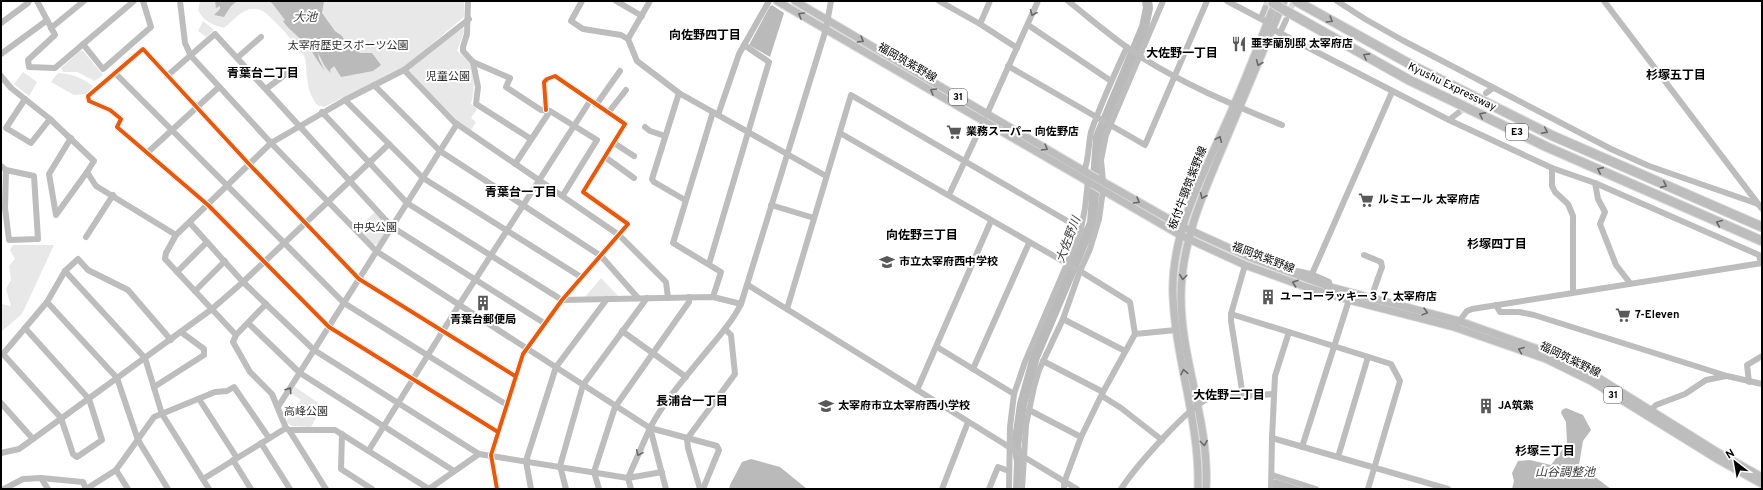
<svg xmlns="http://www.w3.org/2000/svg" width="1763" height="490" viewBox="0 0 1763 490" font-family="Overpass,'Noto Sans JP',sans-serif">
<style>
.green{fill:#e8e8e8}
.water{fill:#bababa}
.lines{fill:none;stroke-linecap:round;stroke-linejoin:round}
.river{stroke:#bababa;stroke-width:10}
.minor-tunnel{stroke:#d9d9d9;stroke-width:6;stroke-dasharray:6 3;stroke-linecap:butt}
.major-casing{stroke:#dbdbdb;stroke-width:9}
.highway-casing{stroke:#dbdbdb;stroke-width:11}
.minor{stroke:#bdbdbd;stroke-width:6}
.major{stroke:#bdbdbd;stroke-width:7}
.highway{stroke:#bdbdbd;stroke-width:9}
.highway-bridge-casing{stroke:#dbdbdb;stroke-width:11;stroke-linecap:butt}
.minor-bridge{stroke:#bdbdbd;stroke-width:6}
.highway-bridge{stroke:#bdbdbd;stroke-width:9}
.cycleway-casing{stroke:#fff;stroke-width:6}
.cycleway{stroke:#e8590c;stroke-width:4}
.oneway{stroke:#686868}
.labels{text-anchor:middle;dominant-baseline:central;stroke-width:4;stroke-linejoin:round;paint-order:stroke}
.shield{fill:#fff;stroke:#4c4c4c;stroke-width:1}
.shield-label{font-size:10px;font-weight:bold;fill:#000}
.poi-label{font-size:11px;font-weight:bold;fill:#000;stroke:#fff;text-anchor:start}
.park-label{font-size:11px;fill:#2c2c2c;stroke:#fff}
.street-label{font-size:11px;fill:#000;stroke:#fff}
.water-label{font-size:12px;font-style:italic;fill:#3d3d3d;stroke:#fff}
.neighbourhood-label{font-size:12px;font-weight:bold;fill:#000;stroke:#fff}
</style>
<rect width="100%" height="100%" fill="#fff"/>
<!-- green -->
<g class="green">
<path d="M200 1H464V17C444 33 425 51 405 67 380 84 350 93 324 107L317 105C305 88 308 76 305 58 303 51 271 16 264 12 262 10 255 9 252 9 242 9 232 22 224 28 213 25 203 21 198 10Z"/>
<path d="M203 21 214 30 206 37 198 31Z"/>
<path d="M463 25 464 32 457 51 471 63C474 77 475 90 471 104L477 109 471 118 476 122 471 130 456 121 407 70Z"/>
<path d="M80 51H83L103 75 95 81 77 72H63L61 68Z"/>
<path d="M23 72 37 82 29 96 14 84Z"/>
<path d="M58 73C72 74 81 77 93 86L86 94 74 95 51 82Z"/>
<path d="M375 212 388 226V228L379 244 373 245 358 228Z"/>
<path d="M13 245H54L22 314 1 332V304L11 306 6 289 11 280 9 266 15 259 10 250Z"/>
<path d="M601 278 618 296 585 297Z"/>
<path d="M295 387 323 406 311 427 292 426 286 422 301 400 291 393Z"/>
</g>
<!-- water -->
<g class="water">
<path d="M215 1H237L231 6 224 17 214 15 220 9V6L216 8Z"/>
<path d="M268 1H324L322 13 335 31 342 36 347 44 357 49 360 53H372L381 65 373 71 341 77 334 66 330 70 331 73C320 64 320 50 310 40L318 51 319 59 325 71C319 64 315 56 310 49 303 39 289 31 283 21L285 20 272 3Z"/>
<path d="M772 5 784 13 770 57 749 45 770 6Z"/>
<path d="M1566 408 1583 415 1591 430 1583 441 1579 465 1611 489H1512L1514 481 1512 473 1518 461 1530 460 1551 465 1567 443 1566 422 1561 413 1562 410Z"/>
<path d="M751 459 780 467 807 489H729L730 485 742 462Z"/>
<path d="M1275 479 1306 489H1273V482Z"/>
</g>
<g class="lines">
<!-- river -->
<path class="river" d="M1018 489 1019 461 1016 446 1022 404 1035 357 1092 223 1098 137 1144 27 1148 8 1147 1"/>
<!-- minor-tunnel -->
<g class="minor-tunnel">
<path d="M1265 8 1268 1"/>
<path d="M1287 16 1294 1"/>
<path d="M1458 113 1481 97"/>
</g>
<!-- major casing -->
<g class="major-casing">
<g id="major">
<path d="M777 1 1180 235 1245 265 1303 286 1349 300 1454 327 1546 359 1591 381 1717 459 1762 484"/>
<path d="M795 1 1084 171 1183 227 1249 257 1330 287 1459 321 1549 353 1594 375 1719 453 1762 477"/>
<path d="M1198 489C1200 423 1176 362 1173 297 1170 228 1208 167 1234 105 1249 71 1262 36 1276 1"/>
<path d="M1206 489C1210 422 1180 359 1181 294 1182 235 1208 183 1230 130 1248 87 1266 44 1284 1"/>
</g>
</g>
<!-- highway casing -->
<g class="highway-casing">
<g id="highway">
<path d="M1296 1 1417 68 1553 136 1762 227"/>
<path d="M1286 11 1409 80 1457 103 1547 147 1762 241"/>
</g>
</g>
<!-- minor -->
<g class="minor">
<path d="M37 1 55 35 28 60 29 67 55 68 134 1"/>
<path d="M180 1 185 43 191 56 271 143 376 251 650 428 717 446 719 450 703 489"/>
<path d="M468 1 467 34 463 47V51L473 62 510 78 506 87 541 110 550 111 597 140 563 195"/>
<path d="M582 1 571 21 583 29 621 35 628 39 637 61 679 93 826 176"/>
<path d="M616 1 642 16"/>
<path d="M939 1 980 24 1017 48"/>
<path d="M1068 1C1092 20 1116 41 1141 57 1185 85 1234 105 1282 125"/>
<path d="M1227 1 1267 22"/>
<path d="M1337 1 1365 19 1402 40 1611 149 1649 166 1758 204"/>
<path d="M1604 1 1762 209"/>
<path d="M1261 18 1265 8"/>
<path d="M1 23 28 3 29 1"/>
<path d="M980 24 990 1"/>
<path d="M1028 25 1111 81"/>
<path d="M51 28 84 1"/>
<path d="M1272 29 1449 120 1552 168 1595 183 1759 255 1761 263"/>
<path d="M1280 33 1286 20"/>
<path d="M628 39 650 1"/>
<path d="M83 44 103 69 151 27 143 1"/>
<path d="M1 54 46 21"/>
<path d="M237 58 261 37"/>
<path d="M473 62 478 87 476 104 531 139"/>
<path d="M1008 66 1145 145 1207 1"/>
<path d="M404 70 454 122 619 235 666 282 668 298"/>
<path d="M115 73 344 303 507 405"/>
<path d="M1 76 11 88 50 119 94 161 87 172 96 186 176 235"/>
<path d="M167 76 215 34 392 227 544 323"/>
<path d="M374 85 440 151 601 256 638 298"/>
<path d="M266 89 286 74"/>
<path d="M679 93 652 179 654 182 685 200"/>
<path d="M1486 93 1493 88"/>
<path d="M25 99 6 128 31 143 50 119"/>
<path d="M345 100 423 178 581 277"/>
<path d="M596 105 620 71"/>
<path d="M322 112 407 203 562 300 713 297 741 304"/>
<path d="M713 112 673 243 721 272 713 297"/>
<path d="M608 113 626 90"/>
<path d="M987 114 1038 1"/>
<path d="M718 115 739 54 769 1"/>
<path d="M1449 120 1458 113"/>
<path d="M645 127 650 131 665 136"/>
<path d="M840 133 1080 271 1130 302 1135 334 1103 392 1081 437 1064 483V489"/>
<path d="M71 138 49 174 56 215 87 172"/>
<path d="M614 143 634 156"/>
<path d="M147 153 219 87"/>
<path d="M605 157 634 178"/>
<path d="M515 164 550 111"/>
<path d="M1 166 6 170 34 176 38 239 9 240 5 208 6 170"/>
<path d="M1552 168V186L1555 192 1568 204 1573 216V292"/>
<path d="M1084 171C1089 160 1088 145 1091 132 1101 103 1114 75 1127 47"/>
<path d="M1103 181 1101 160 1106 135 1163 1"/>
<path d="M1595 183 1598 199 1605 212 1600 224 1616 265 1630 283"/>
<path d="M949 195 984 120"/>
<path d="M771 205 814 218"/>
<path d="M190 223 243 282 314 350 479 454 628 478 662 472"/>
<path d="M86 237 113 195"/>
<path d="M1364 255 1381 262 1382 267 1371 298"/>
<path d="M709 264 769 62 744 45"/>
<path d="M65 271 145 358 162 414 209 489"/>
<path d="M1286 271C1301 269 1316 276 1329 282L1330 287"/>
<path d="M177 272 207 242"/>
<path d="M1312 274 1392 92"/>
<path d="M748 285 1006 445"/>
<path d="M195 291 225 261"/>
<path d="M47 302 117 378 138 440 168 489"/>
<path d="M1496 305 1500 312H1519L1534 315 1727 376 1762 384"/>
<path d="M787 309 851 95 1081 229"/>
<path d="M1231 314 1391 364 1400 381 1368 489"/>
<path d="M1063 319 1125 351"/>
<path d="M248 323 300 373 454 471"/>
<path d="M1457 324 1467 311 1472 309 1762 263"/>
<path d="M622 331 686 377"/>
<path d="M1135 334 1176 330"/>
<path d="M236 335 266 304"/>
<path d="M937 347 1014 394"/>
<path d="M1 354H3L47 302 65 271 78 259 88 270 128 290 171 340"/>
<path d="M3 354 61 418 73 454 77 457 102 440 89 399 25 328"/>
<path d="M1043 361 1103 392"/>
<path d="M973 369 1029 243"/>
<path d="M1749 382 1747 365 1762 356"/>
<path d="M154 387 204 355V349L181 332"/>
<path d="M917 390 991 221"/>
<path d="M1102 396 1121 408 1162 440"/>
<path d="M1243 396 1231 321V314L1245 265"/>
<path d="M199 399 237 458"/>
<path d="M1 403 33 439"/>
<path d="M278 407 457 124"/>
<path d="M1029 410 1081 437"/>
<path d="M1650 411 1656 405 1685 394 1706 380 1726 376"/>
<path d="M289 430H335L429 489"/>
<path d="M498 432 329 327 208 205 117 127 121 119 110 110 89 101 88 96 143 49 249 164 359 279 515 376"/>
<path d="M342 434 341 469 372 489"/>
<path d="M1272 438 1448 489"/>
<path d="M261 443 290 489"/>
<path d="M1302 447 1349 300"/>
<path d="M369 450 459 305 590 101"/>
<path d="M1 453 19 449 33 439 212 309 243 282 389 144"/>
<path d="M1024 457 1077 489"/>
<path d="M1338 457 1368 357"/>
<path d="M233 460 251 489"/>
<path d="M116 470 128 489"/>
<path d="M1272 475 1316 489"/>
<path d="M41 478 48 489"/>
<path d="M203 479 286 428"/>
<path d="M4 489 23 479 41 478 83 482 86 489 116 470 154 417 215 392 227 391 234 387 269 438"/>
<path d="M326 489 289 430 286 428 272 394 250 372 233 342 236 335 165 259 166 253 176 235 271 143 345 100 404 70 469 19"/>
<path d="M429 489 479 454"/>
<path d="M497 489 491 455 523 354 562 300 628 224 583 192 625 124 555 76 547 79 544 82 546 110"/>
<path d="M531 489 526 461 556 367 607 299"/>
<path d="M566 489 560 466 583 385 647 298"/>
<path d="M599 489 594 472 615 407 689 302V297"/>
<path d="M631 489 628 478 650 428"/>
<path d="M666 489 650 428C666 398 690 372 711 346 722 333 734 319 741 304L826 29 831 1"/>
<path d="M700 489 688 448 687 439 735 374 731 335 725 329"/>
<path d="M942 489 968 422"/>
<path d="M989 489 998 467 1009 471"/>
<path d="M1009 489 1010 427 1014 394 1025 362 1067 264 1081 229 1085 208 1088 181"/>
<path d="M1022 489 1026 425 1034 387 1039 370 1063 319 1080 271 1090 249 1099 219 1103 190"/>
<path d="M1121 489C1134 469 1189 405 1210 398 1215 396 1223 397 1228 397 1244 396 1259 395 1274 394"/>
<path d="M1271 489 1272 438 1275 376 1289 332"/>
</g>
<!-- major -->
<use href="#major" class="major"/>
<!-- highway -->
<use href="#highway" class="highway"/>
<!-- highway-bridge casing -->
<g class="highway-bridge-casing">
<path id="highway-bridge" d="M1273 3 1286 11"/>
</g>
<!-- minor-bridge -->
<path class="minor-bridge" d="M1006 445 1024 457"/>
<!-- highway-bridge -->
<use href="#highway-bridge" class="highway-bridge"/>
<!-- cycleway casing -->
<g class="cycleway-casing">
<g id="cycleway">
<path d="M498 432 329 327 208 205 117 127 121 119 110 110 89 101 88 96 143 49 249 164 359 279 515 376"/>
<path d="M497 489 491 455 523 354 562 300 628 224 583 192 625 124 555 76 547 79 544 82 546 110"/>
</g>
</g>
<!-- cycleway -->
<use href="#cycleway" class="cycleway"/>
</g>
<!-- one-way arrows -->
<defs><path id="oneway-chevron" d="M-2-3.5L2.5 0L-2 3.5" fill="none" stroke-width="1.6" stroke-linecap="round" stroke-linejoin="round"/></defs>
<g class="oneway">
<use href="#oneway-chevron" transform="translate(1033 13) rotate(113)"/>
<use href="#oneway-chevron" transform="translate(801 15) rotate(-150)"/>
<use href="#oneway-chevron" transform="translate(1330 20) rotate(30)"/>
<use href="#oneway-chevron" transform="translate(861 40) rotate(30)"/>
<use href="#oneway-chevron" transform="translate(1366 56) rotate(-151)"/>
<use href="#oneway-chevron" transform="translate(1259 63) rotate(113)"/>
<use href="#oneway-chevron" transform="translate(933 91) rotate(-150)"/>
<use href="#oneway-chevron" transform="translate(1482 115) rotate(-154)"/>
<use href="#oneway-chevron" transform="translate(1545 131) rotate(26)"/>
<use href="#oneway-chevron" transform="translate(1219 139) rotate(-66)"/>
<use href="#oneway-chevron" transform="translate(1045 148) rotate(31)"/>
<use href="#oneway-chevron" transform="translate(1600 170) rotate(-156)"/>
<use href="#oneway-chevron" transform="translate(1664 185) rotate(24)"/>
<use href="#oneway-chevron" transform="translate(1203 196) rotate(113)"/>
<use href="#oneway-chevron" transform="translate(1137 201) rotate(30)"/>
<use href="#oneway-chevron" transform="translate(1719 223) rotate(-157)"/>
<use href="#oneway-chevron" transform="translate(1183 277) rotate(97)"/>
<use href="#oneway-chevron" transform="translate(1295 283) rotate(-161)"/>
<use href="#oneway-chevron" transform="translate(1425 312) rotate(15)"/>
<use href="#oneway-chevron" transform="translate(1521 350) rotate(-159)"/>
<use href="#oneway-chevron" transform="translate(1184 372) rotate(-101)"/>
<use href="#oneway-chevron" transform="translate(289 390) rotate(-57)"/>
<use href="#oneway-chevron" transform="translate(1204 443) rotate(83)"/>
<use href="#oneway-chevron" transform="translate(639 453) rotate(114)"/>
</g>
<!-- icons -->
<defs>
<g id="restaurant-bare" transform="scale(1.2)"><path d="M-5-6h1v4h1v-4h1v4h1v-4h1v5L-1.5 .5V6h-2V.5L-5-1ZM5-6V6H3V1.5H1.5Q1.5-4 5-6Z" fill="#595959" stroke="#fff" stroke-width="2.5" paint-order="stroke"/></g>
<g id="supermarket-bare" transform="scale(1.2)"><path d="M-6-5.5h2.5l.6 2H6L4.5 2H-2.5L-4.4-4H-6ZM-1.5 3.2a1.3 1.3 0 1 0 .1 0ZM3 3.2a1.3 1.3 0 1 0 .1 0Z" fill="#595959" stroke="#fff" stroke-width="2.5" paint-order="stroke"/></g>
<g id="school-bare" transform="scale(1.2)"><path d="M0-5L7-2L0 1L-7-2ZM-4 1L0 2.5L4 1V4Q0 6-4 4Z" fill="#595959" stroke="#fff" stroke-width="2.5" paint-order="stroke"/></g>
<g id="building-bare" transform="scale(1.2)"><path d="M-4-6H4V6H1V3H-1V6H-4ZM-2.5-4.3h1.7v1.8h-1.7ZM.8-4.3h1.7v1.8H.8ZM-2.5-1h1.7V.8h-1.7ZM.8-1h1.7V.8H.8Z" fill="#595959" stroke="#fff" stroke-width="2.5" paint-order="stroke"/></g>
</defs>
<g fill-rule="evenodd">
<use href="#restaurant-bare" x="1239" y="44"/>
<use href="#supermarket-bare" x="954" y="132"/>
<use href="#supermarket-bare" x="1366" y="200"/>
<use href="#school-bare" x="887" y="262"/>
<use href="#building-bare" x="1268" y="297"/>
<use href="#building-bare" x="483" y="303"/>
<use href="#supermarket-bare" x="1623" y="315"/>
<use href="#school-bare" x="826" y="406"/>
<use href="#building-bare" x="1486" y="406"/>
</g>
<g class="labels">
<!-- shield labels -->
<g class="shield">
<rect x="949" y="89" width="18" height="16" rx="3"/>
<rect x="1506" y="124" width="22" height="16" rx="3"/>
<rect x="1604" y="387" width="18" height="16" rx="3"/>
</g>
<g class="shield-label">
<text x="958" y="97">31</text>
<text x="1517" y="132">E3</text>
<text x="1613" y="395">31</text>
</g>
<!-- poi labels -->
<g class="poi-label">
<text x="1251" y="44">亜李蘭別邸 太宰府店</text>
<text x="966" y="132">業務スーパー 向佐野店</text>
<text x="1378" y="200">ルミエール 太宰府店</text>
<text x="899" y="262">市立太宰府西中学校</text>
<text x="1280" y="297">ユーコーラッキー３７ 太宰府店</text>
<text x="1635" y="315">7-Eleven</text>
<text x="483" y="320" text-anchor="middle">青葉台郵便局</text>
<text x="838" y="406">太宰府市立太宰府西小学校</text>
<text x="1498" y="406">JA筑紫</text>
</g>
<!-- park labels -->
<g class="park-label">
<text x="348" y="46">太宰府歴史スポーツ公園</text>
<text x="448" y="77">児童公園</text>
<text x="375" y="228">中央公園</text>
<text x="306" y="412">高峰公園</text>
</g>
<!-- street labels -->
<g class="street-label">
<text transform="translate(907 63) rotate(30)">福岡筑紫野線</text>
<text transform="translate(1452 87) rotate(26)">Kyushu Expressway</text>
<text transform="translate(1188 188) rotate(-69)">板付牛頸筑紫野線</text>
<text transform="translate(1263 258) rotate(21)">福岡筑紫野線</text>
<text transform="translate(1570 360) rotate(26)">福岡筑紫野線</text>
</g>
<!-- water labels -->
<g class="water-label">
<text x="305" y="18">大池</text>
<text transform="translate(1069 240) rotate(-69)">大佐野川</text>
<text x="1565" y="473">山谷調整池</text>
</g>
<!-- neighbourhood labels -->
<g class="neighbourhood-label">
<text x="705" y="36">向佐野四丁目</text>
<text x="1182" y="54">大佐野一丁目</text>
<text x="263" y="74">青葉台二丁目</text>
<text x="1676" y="76">杉塚五丁目</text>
<text x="521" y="193">青葉台一丁目</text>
<text x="922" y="236">向佐野三丁目</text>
<text x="1497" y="245">杉塚四丁目</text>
<text x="1229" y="396">大佐野二丁目</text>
<text x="692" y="402">長浦台一丁目</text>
<text x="1545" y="452">杉塚三丁目</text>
</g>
</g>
<!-- border -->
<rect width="1763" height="490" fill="none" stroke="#000000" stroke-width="4"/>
<!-- north arrow -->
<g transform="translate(1735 462) rotate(329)" stroke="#ffffff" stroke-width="3" paint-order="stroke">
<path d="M0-3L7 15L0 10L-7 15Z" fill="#000000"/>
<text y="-6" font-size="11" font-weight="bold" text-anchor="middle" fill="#000000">N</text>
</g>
</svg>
